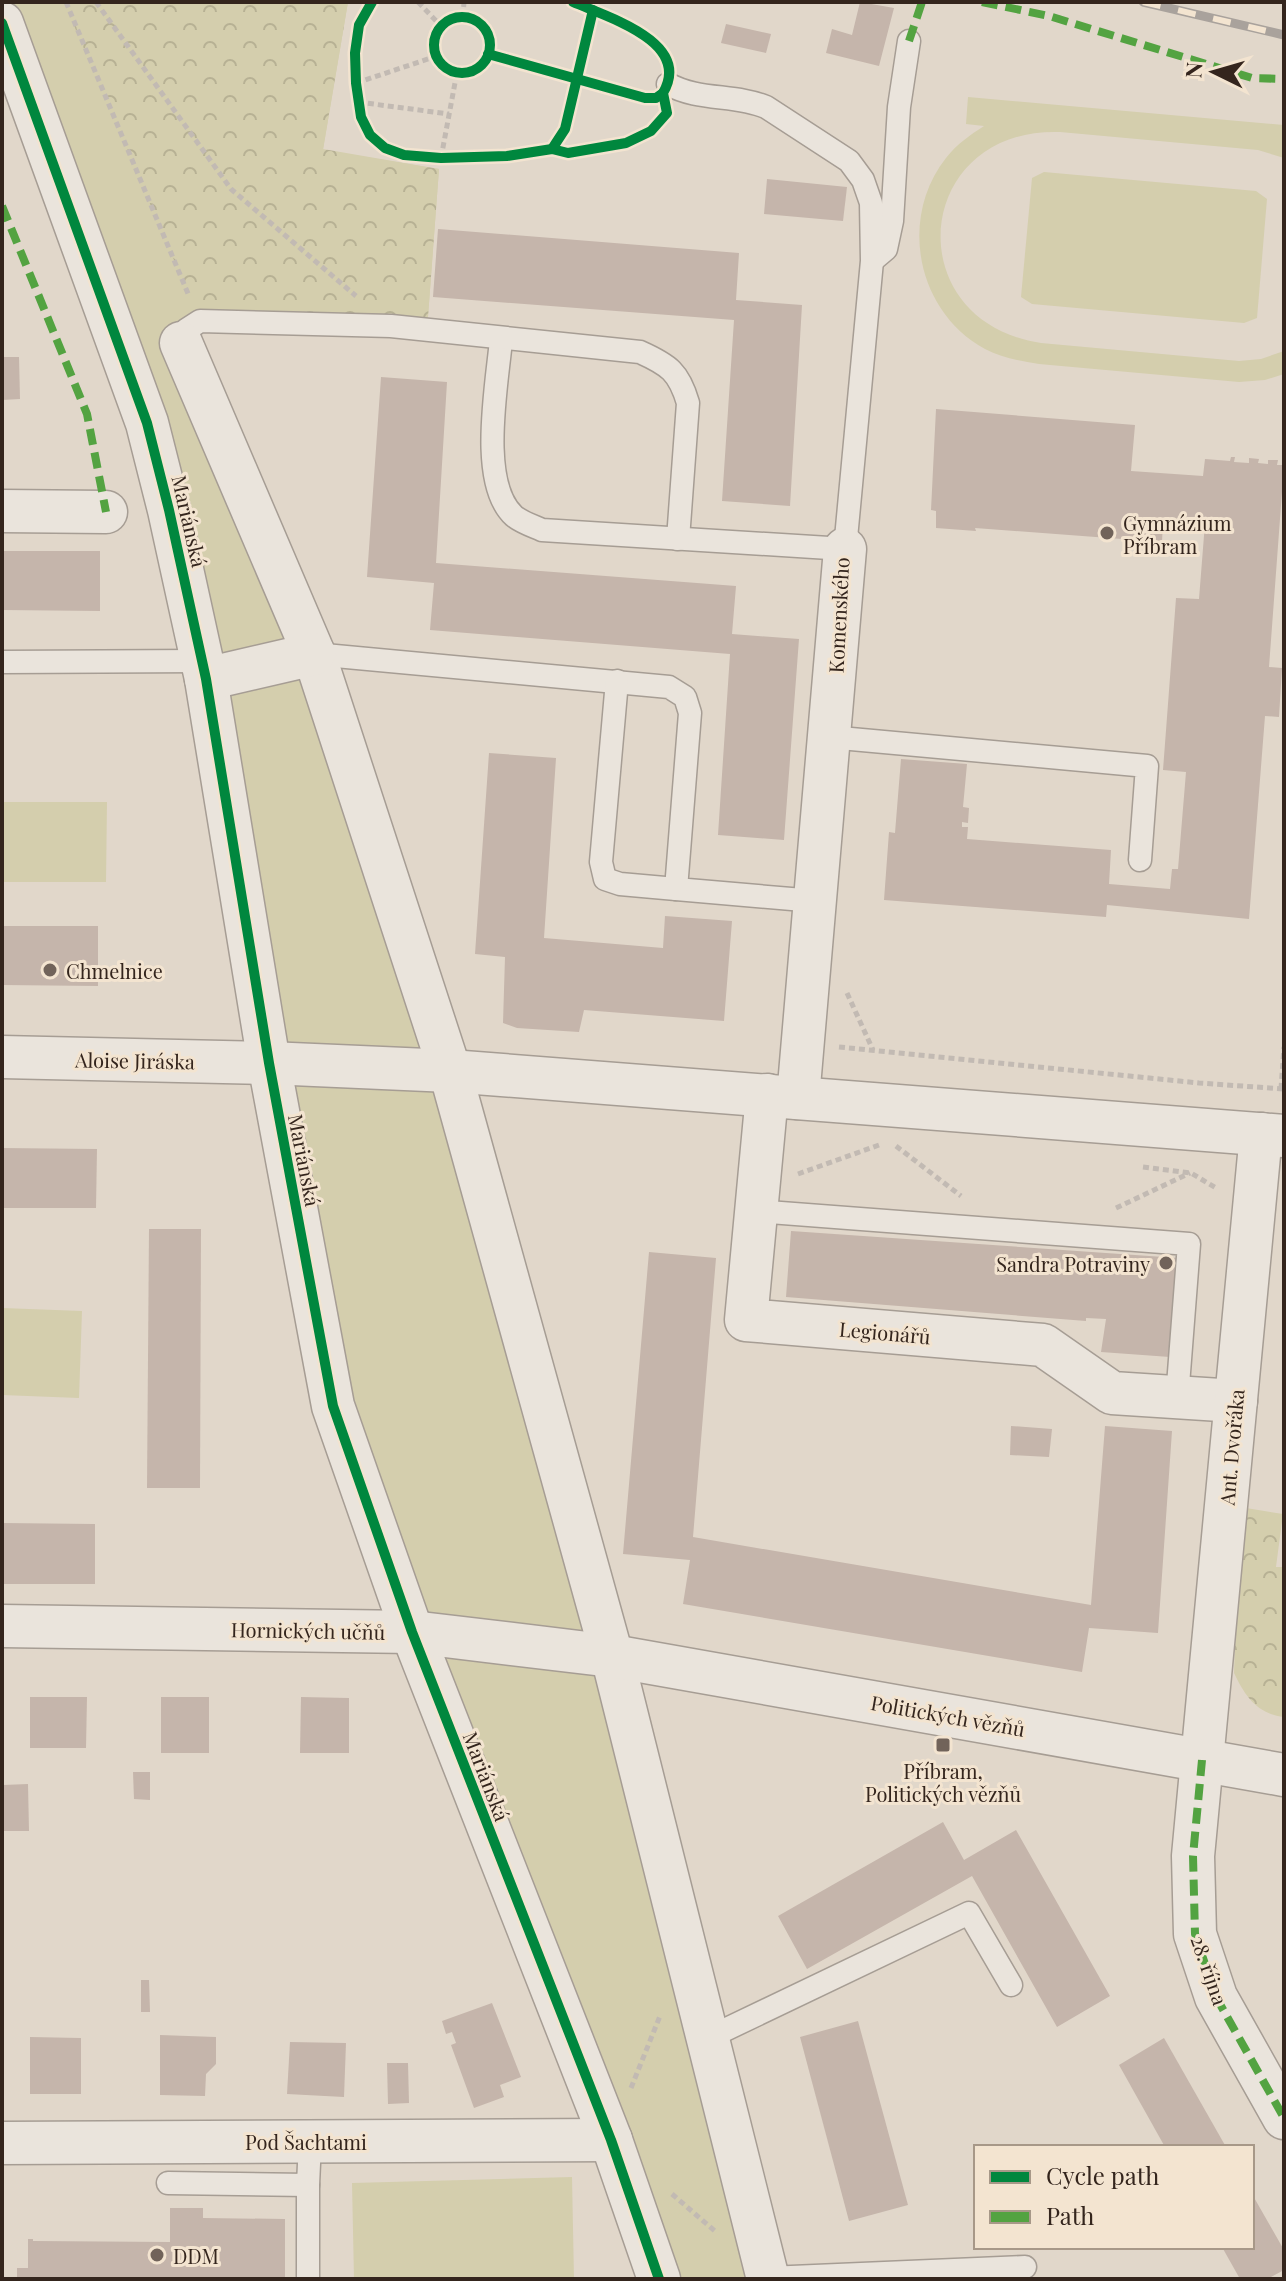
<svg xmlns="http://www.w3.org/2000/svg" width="1286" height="2281" viewBox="0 0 1286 2281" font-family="'Playfair Display',serif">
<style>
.grass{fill:#d4cead}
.forest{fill:url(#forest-crowns)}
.building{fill:#c5b5ab}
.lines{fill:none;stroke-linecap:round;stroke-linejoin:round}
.service-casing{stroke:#a69d94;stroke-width:25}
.minor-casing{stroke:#a69d94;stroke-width:45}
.path{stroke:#c2bab3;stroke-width:5;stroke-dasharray:6 4;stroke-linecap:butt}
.service{stroke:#eae4dc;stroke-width:22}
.minor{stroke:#eae4dc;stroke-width:42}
.rail-casing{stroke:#a9a29c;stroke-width:9}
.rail{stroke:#f3e4d0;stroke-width:6;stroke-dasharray:18;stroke-linecap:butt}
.quiet{stroke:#53a341;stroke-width:8;stroke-dasharray:16 8;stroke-linecap:butt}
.cycleway-casing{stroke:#f3e4d0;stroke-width:15}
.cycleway{stroke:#00873e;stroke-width:10}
.poi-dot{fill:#71635a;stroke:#f3e4d0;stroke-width:3}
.labels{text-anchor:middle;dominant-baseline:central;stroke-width:6;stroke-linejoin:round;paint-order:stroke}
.street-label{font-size:20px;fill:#34251d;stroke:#f3e4d0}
.poi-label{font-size:20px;fill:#34251d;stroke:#f3e4d0;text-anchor:start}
</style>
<defs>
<pattern id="forest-crowns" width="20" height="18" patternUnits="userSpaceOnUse" patternTransform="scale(2)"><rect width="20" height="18" fill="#d4cead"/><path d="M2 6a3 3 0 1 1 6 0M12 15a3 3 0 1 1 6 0" fill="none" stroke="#b7b194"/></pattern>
</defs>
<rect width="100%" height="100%" fill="#e1d7ca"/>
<!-- grass -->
<g class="grass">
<path d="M2 2H348L323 150 439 169 427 330H186L314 654 768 2279H659L333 1406 202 661 2 22Z"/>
<path d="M968 97 1284 125V158L1258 150 1060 132C913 127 896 321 1041 343L1239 361 1261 359 1284 351V374L1265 380 1239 382 1039 364C1020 361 1002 358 985 349 917 312 898 219 946 158 957 144 970 135 984 126L966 124Z"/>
<path d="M1044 172 1256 191 1267 199 1257 318 1244 323 1032 304 1021 297 1032 178Z"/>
<path d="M2 802H107L106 882H2Z"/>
<path d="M2 1308 82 1311 79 1398 2 1395Z"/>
<path d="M572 2177 574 2279H354L352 2183Z"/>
</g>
<!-- forest -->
<g class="forest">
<path d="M64 2H348L323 149 439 169 427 330 200 321Z"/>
<path d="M1240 1507 1283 1514 1276 1567H1284V1717C1257 1714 1245 1696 1234 1673Z"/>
</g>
<!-- building -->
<g class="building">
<path d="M860 2 894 8 879 66 826 53 832 29 852 35Z"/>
<path d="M726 24 771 34 766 53 721 43Z"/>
<path d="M767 179 847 187 843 221 764 214Z"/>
<path d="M438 229 739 253 736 300 802 305 790 506 722 501 734 320 433 297Z"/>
<path d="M2 357H19L20 399 2 400Z"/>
<path d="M381 377 447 382 436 563 736 586 732 634 799 639 784 840 718 835 730 654 430 630 434 583 367 577Z"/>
<path d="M936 409 1135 425 1131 471 1203 476 1205 459 1230 461 1231 457H1235L1234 462 1249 463V458L1259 459 1258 463 1268 464V460H1278L1277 465H1284L1269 667 1282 668 1279 717 1265 716 1249 919 1107 905 1106 917 884 900 889 832 895 833 901 759 967 764 963 807 969 808 968 823 962 822V827H968L967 839 1111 850 1109 884 1170 889 1172 869H1178L1186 772 1163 770 1176 598 1199 599 1205 523 1163 520 1162 542 975 528 976 531 936 528V511L931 510Z"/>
<path d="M2 551H100V611L2 610Z"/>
<path d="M489 753 556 758 544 938 663 948 665 916 732 921 724 1021 584 1010 579 1032 517 1028 503 1023 505 957 475 954Z"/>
<path d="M2 926H98V986L2 985Z"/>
<path d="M2 1148 97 1149 96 1208H2Z"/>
<path d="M149 1229H201L200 1488H147Z"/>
<path d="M791 1231 1178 1258 1170 1357 1101 1352 1106 1319 1086 1318V1321L786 1297Z"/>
<path d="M649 1252 716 1258 693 1537 1091 1605 1105 1426 1172 1431 1158 1633 1089 1628 1082 1672 683 1604 690 1560 623 1554Z"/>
<path d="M1011 1426 1052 1429 1049 1457 1010 1455Z"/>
<path d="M2 1523 95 1524V1584H2Z"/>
<path d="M30 1697H87L86 1748H30Z"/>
<rect x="161" y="1697" width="48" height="56"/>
<path d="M301 1697 349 1698V1753H300Z"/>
<path d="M133 1772H150V1800L134 1799Z"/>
<path d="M28 1784 29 1831H4L3 1785Z"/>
<path d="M943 1822 964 1860 1016 1830 1110 1996 1057 2027 972 1876 807 1969 778 1916Z"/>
<path d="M141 1980H149L150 2012H141Z"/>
<path d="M492 2003 521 2077 500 2085 504 2097 474 2108 451 2045 456 2043 452 2032 446 2034 442 2021Z"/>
<path d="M858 2021 908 2205 849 2221 800 2037Z"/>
<path d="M160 2035 216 2037V2064L206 2074 205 2096 160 2095Z"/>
<path d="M30 2037 81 2038V2094H30Z"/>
<path d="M1164 2038 1226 2147H1165L1119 2065Z"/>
<path d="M290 2042 346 2043 344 2097 287 2094Z"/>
<path d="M387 2063H408L409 2103 388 2104Z"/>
<path d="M1252 2194 1284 2250V2270L1267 2279H1240L1222 2247H1252Z"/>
<path d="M170 2208H203V2218L285 2219V2279H17V2268H28V2239H33V2241L170 2242Z"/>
</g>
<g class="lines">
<!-- service casing -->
<g class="service-casing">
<g id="service">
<path d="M873 260 886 249 892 221 899 107 909 41"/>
<path d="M501 340C497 385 478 483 514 516 521 522 533 526 542 530L845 549 872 261 871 203 863 180 849 161 766 107C735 94 698 101 668 84"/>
<path d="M181 343 186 330 200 321 391 326 640 352C669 365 679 372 688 403L678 539"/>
<path d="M314 654 669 687 685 697 690 713 676 889 815 901"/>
<path d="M2 662 202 661"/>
<path d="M617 681 601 862 605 879 620 884 676 889"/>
<path d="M829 737 1147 766 1140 860"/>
<path d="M755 1211 1189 1244 1177 1398"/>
<path d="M708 2038 969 1913 1011 1985"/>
<path d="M168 2183 308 2185 310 2142"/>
<path d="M768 2278 1025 2267"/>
<path d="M308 2279V2185"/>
</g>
</g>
<!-- minor casing -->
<g class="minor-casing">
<g id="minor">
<path d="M2 23 147 423 169 510 206 679 269 1063 333 1406 412 1632 611 2140 659 2279"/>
<path d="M181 343 314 654 450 1071 612 1656 768 2279"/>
<path d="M2 511 106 512"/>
<path d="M206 679 314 654"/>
<path d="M2 1057 269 1063 450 1071 1284 1136"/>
<path d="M767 1095 746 1320 1043 1345 1112 1393 1236 1401"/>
<path d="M798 1098 845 549"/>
<path d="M1261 1134 1193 1856 1195 1934 1216 1997 1284 2118"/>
<path d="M2 1626 412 1632 612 1656 1284 1775"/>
<path d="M2 2143 611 2140"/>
</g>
</g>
<!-- path -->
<g class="path">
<path d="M66 2 189 296"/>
<path d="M96 2 231 189 356 296"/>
<path d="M372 2C368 9 363 16 360 23 347 55 353 130 385 148 412 164 476 159 507 156 521 155 535 150 550 150 556 149 561 152 568 152 582 153 615 147 628 142 645 136 655 126 667 113"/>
<path d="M418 2 441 26"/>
<path d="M573 2C602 15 651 28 666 58"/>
<path d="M463 17 464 2"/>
<circle cx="462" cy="45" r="28"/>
<path d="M488 54 641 96"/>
<path d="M356 83 437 56"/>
<path d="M358 102 449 114"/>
<path d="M552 149 565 129 593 10"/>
<path d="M441 158 457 72"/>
<path d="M847 993 873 1050"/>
<path d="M839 1047 1199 1083 1284 1089"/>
<path d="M1281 1089 1284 1047"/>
<path d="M896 1146 961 1196"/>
<path d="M1143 1167 1191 1173 1216 1188"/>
<path d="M798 1174 879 1145"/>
<path d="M1116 1208 1190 1173"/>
<path d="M631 2088 660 2016"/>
<path d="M672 2194 716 2232"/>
</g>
<!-- service -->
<use href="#service" class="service"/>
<!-- minor -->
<use href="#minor" class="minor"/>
<!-- rail casing -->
<g class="rail-casing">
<path id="rail" d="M1143 2 1284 35"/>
</g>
<!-- rail -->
<use href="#rail" class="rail"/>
<!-- quiet -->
<g class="quiet">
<path d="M982 2 1049 16 1252 78 1284 79"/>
<path d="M909 41 922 2"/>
<path d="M2 206 87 414 106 512"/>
<path d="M1202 1760 1193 1856 1195 1934 1216 1997 1284 2118"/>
</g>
<!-- cycleway casing -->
<g class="cycleway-casing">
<g id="cycleway">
<path d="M372 2 359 25 355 53 356 83 361 117 370 135 385 148 404 155 441 158 507 156 552 149 568 153 626 143 651 131 667 113 663 93C693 42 607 17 573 2"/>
<circle cx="462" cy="45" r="28"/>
<path d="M2 23 147 423 169 510 206 679 269 1063 333 1406 412 1632 611 2140 659 2279"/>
<path d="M488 54 645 98H656L663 93"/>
<path d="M552 149 565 129 593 10"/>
</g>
</g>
<!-- cycleway -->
<use href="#cycleway" class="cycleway"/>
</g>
<!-- markers -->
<g class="poi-dot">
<circle cx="1107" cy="533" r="8"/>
<circle cx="50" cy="970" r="8"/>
<circle cx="1166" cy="1263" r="8"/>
<rect x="935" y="1737" width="16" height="16" rx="4"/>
<circle cx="157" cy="2255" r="8"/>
</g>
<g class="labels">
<!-- street labels -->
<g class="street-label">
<text transform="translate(190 521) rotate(77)">Mariánská</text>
<text transform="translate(838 615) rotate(-87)">Komenského</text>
<text transform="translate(135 1060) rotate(1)">Aloise Jiráska</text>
<text transform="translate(305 1160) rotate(79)">Mariánská</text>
<text transform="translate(885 1332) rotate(5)">Legionářů</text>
<text transform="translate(1231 1447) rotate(-85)">Ant. Dvořáka</text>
<text transform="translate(308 1630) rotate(1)">Hornických učňů</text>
<text transform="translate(948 1715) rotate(10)">Politických vězňů</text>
<text transform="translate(487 1776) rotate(69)">Mariánská</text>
<text transform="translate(1210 1970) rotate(71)">28. října</text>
<text x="306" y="2141">Pod Šachtami</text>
</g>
<!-- poi labels -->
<g class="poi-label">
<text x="1123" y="522">Gymnázium<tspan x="1123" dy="23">Příbram</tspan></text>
<text x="66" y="970">Chmelnice</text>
<text x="1150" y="1263" text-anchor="end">Sandra Potraviny</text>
<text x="943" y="1770" text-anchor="middle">Příbram,<tspan x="943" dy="23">Politických vězňů</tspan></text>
<text x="173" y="2255">DDM</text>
</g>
</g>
<!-- border -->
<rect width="1286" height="2281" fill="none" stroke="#34251d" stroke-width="8"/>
<!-- legend -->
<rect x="974" y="2145" width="280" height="104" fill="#f3e4d0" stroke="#a79888" stroke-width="2"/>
<rect x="990" y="2171" width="40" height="12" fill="#00873e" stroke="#a79888" stroke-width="2"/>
<text x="1046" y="2185" font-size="24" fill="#34251d">Cycle path</text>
<rect x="990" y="2211" width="40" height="12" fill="#53a341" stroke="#a79888" stroke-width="2"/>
<text x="1046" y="2225" font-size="24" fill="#34251d">Path</text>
<!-- north arrow -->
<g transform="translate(1214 72) rotate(275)" stroke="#f3e4d0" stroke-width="6" paint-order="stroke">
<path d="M0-6L14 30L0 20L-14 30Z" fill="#34251d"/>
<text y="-12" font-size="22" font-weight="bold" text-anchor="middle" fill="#34251d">N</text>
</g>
</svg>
